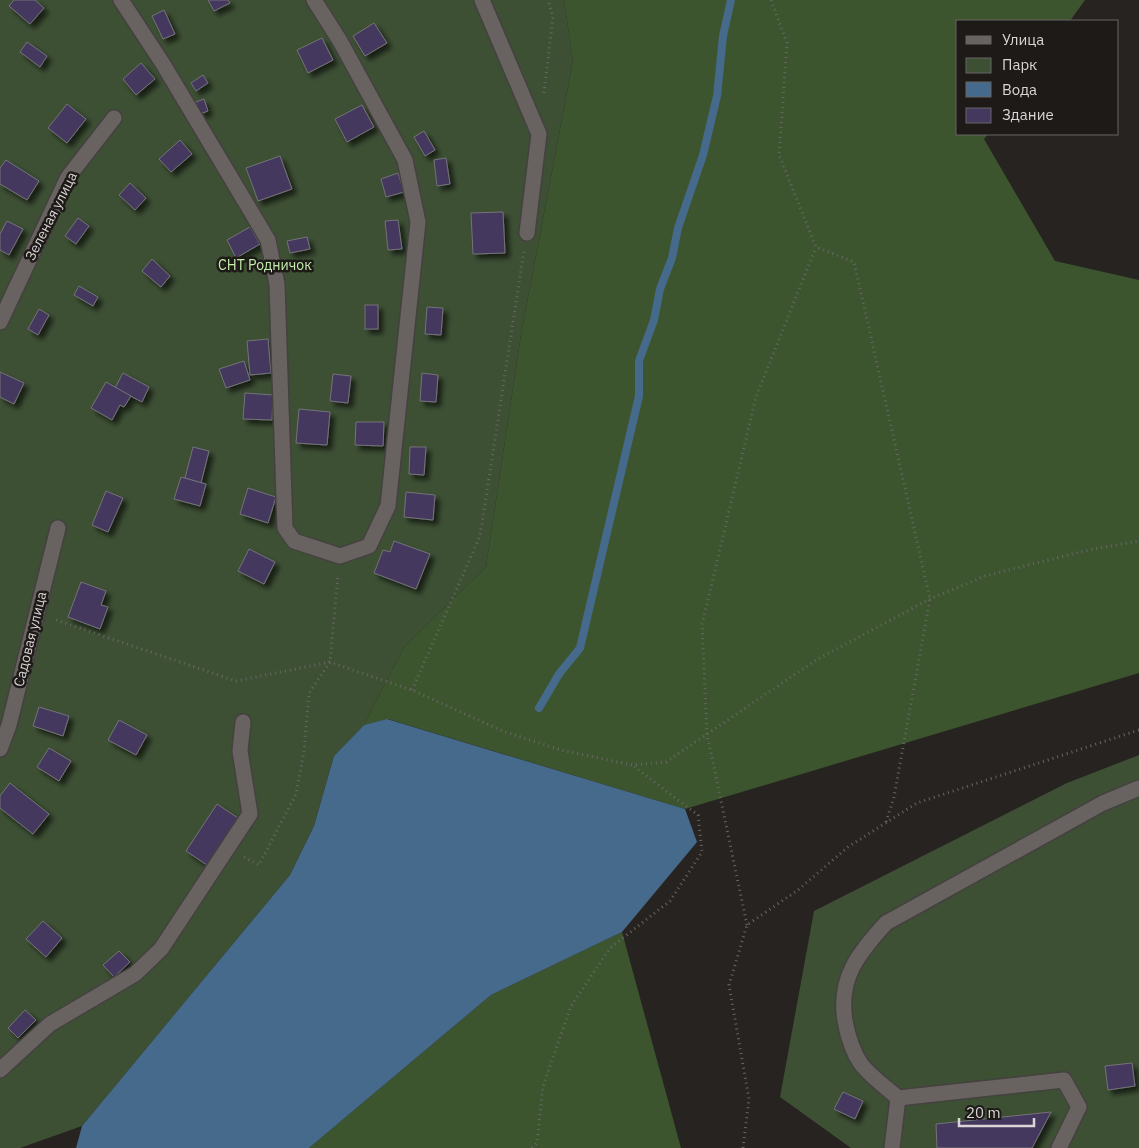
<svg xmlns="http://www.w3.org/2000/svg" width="1139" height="1148" viewBox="0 0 1139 1148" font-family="'IBM Plex Sans',sans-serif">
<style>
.green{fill:#3d5034}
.forest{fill:#3c552f}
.water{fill:#466a8b}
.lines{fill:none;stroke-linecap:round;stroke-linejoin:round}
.stream{stroke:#466a8b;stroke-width:8}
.building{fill:#44385f;stroke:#747378;filter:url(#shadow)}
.minor-casing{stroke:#444140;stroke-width:18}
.path{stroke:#696664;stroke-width:3;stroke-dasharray:1 4;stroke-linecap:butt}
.minor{stroke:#686260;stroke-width:15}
.labels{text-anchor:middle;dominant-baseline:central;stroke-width:5;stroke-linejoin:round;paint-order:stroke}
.street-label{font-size:14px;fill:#d9d6d5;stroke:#1e1a18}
.park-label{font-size:14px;fill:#c2edac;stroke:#1e1a18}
</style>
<defs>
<filter id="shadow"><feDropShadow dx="4.5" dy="4.5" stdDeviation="2.5" flood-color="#0009"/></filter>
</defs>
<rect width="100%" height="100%" fill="#272321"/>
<!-- green -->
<g class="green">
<path d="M0 0H564L573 61 521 335 486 567 404 647 364 725 334 756 314 826 290 875 82 1126 20 1148H0Z"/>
<path d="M1139 755V1148H851L780 1097 814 911 1067 783Z"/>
</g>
<!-- forest -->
<g class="forest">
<path d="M564 0H1085L1070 21H958V134H988L984 139 1055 261 1139 280V673L685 809 388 719 364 725 404 647 486 567 521 335 573 61Z"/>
<path d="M622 932 681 1148H309L491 995Z"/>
</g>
<!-- water -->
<path class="water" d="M387 719 685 809 697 842 622 932 491 995 309 1148H76L82 1126 290 875 314 826 334 756 364 725Z"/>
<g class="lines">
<!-- stream -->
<path class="stream" d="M539 708 559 674 580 648 639 396V361L654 320 660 289 672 258 678 228 703 155 717 96 723 36 731 0"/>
</g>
<!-- building -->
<g class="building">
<path d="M14 0H35L44 8 30 24 9 6Z"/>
<path d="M208 0H228L230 3 214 11Z"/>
<path d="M164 10 175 34 163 39 152 16Z"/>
<path d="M374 23 387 43 365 56 353 36Z"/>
<path d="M322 38 333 60 308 73 297 50Z"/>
<path d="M27 42 47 56 40 67 20 52Z"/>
<path d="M141 63 155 79 136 95 123 79Z"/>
<path d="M203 75 208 83 196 91 191 83Z"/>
<path d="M204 99 208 111 200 114 196 102Z"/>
<path d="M67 104 86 119 67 143 48 128Z"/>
<path d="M362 105 374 127 347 142 335 119Z"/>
<path d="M424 131 435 150 425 156 414 137Z"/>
<path d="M180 140 192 154 171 172 159 159Z"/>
<path d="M280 156 292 189 258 201 246 168Z"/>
<path d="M446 158 450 184 437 186 434 160Z"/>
<path d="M6 160 39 181 27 200 0 184V168Z"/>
<path d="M398 173 404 192 386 197 381 179Z"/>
<path d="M130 183 146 198 135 210 119 195Z"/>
<path d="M503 212 505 253 473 254 471 213Z"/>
<path d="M78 218 89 226 76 244 65 236Z"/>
<path d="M398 220 402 249 388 250 385 221Z"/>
<path d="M7 221 23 229 9 255 0 250V234Z"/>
<path d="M250 227 260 244 236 258 227 240Z"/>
<path d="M307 237 310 249 290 253 287 241Z"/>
<path d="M152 259 170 276 161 287 142 271Z"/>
<path d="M79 286 98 297 93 306 74 295Z"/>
<rect x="365" y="305" width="13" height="24"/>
<path d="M427 307 443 308 441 335 425 334Z"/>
<path d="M39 309 49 315 38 335 28 329Z"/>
<path d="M268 339 271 373 250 375 247 341Z"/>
<path d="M244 361 250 380 226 388 219 369Z"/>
<path d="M0 372 24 383 14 404 0 397Z"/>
<path d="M123 373 149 387 142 402 115 388Z"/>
<path d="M422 373 438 375 436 402 420 401Z"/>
<path d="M333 374 351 376 348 403 330 401Z"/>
<path d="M106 382 131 396 124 407 120 405 112 420 91 408Z"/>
<path d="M245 393 273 395 272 420 243 419Z"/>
<path d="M299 409 330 412 327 445 296 443Z"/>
<path d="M356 422H384L383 446 355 445Z"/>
<path d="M193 447 209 451 201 483 185 478Z"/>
<path d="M410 447H426L424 475 409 474Z"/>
<path d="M181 477 206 484 200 506 174 499Z"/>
<path d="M248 488 276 497 268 523 240 514Z"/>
<path d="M106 491 123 498 108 532 92 525Z"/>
<path d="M406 492 435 495 433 520 404 517Z"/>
<path d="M394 541 430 554 416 589 374 573 383 550 390 552Z"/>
<path d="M249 549 275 562 264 584 238 571Z"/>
<path d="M81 582 106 591 101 605 108 607 100 629 68 617Z"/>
<path d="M39 707 69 716 63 736 33 726Z"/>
<path d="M119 720 147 735 136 755 108 740Z"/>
<path d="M49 748 71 761 59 781 37 767Z"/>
<path d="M10 783 49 814 33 834 0 808V796Z"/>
<path d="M217 804 238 818 207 865 186 851Z"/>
<path d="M43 921 62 938 46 957 26 939Z"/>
<path d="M119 951 130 962 114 977 103 965Z"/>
<path d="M25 1010 36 1020 18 1038 8 1028Z"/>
<path d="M1132 1063 1135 1086 1108 1090 1105 1066Z"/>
<path d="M843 1092 863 1101 855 1119 834 1109Z"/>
<path d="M1051 1112 1032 1148H937L936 1124Z"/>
</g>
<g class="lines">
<!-- minor casing -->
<g class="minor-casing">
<g id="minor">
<path d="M121 0 163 64 268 240 277 284 285 528 294 541 340 556 369 546 388 506 418 222 405 160 340 41 314 0"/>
<path d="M482 0 539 134 527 233"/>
<path d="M0 322 68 177 114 118"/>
<path d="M0 749 9 725 58 528"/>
<path d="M0 1070 50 1024 135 974 161 949 250 814 240 751 243 722"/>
<path d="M898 1098 1064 1080 1079 1107 1059 1148"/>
<path d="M892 1148 898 1098C887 1088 871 1077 861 1064 852 1051 848 1037 845 1021 838 978 858 954 886 923L1103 803 1139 788"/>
</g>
</g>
<!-- path -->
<g class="path">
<path d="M771 0 787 43 779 155 816 247 854 262 930 599 894 797 886 822"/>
<path d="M544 93 553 17 548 0"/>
<path d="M56 620 236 681 330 662 412 690 505 732 561 750 632 765 666 762 816 660 930 599 985 576 1084 551 1139 541"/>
<path d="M412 690 480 536 524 251"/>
<path d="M244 857 259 865 296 794 304 751 309 693 330 662 338 575"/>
<path d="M747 925 707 734 702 625 756 397 816 247"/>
<path d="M532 1148 537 1143 543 1086 571 1006 610 948 670 901 702 852 698 815 632 765"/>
<path d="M743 1148 749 1099 729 985 747 925 798 890 848 847 917 803 1139 730"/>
</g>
<!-- minor -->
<use href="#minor" class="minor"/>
</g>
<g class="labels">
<!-- street labels -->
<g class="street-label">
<text transform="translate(51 216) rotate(-63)">Зеленая улица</text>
<text transform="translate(30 639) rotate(-76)">Садовая улица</text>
</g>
<!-- park labels -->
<g class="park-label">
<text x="265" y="265">СНТ Родничок</text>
</g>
</g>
<!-- legend -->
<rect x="956" y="20" width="162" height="115" fill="#1e1a18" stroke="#696564"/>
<rect x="966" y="36" width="25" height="8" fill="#686260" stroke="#696564"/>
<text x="1002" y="45" font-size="15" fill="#d9d6d5">Улица</text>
<rect x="966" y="58" width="25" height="15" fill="#3d5034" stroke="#696564"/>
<text x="1002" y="70" font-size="15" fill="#d9d6d5">Парк</text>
<rect x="966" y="82" width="25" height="15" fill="#466a8b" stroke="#696564"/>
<text x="1002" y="95" font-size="15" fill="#d9d6d5">Вода</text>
<rect x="966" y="108" width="25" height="15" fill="#44385f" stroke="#696564"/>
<text x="1002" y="120" font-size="15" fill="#d9d6d5">Здание</text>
<!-- scale -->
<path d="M959 1118v8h75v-8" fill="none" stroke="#d9d6d5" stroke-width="2.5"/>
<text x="966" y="1118" font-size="15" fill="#d9d6d5" stroke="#1e1a18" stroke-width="4" paint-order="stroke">20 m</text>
</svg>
